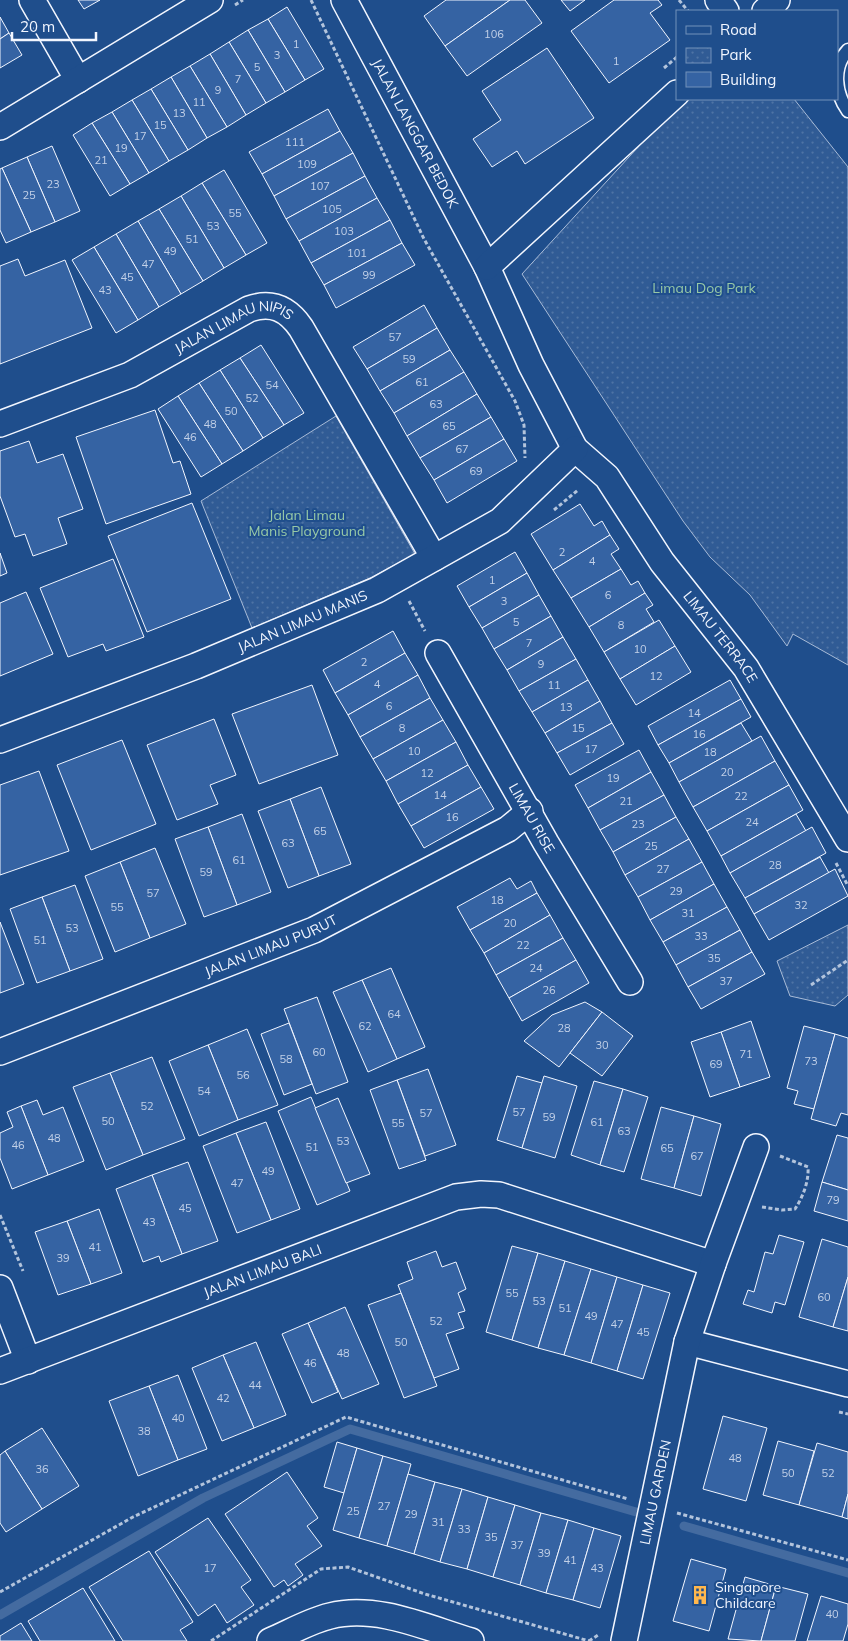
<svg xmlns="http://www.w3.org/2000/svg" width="848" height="1641" viewBox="0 0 848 1641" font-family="Mulish,sans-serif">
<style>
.park{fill:url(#park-dots);stroke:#a8bbd7}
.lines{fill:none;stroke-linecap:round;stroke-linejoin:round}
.stream{stroke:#446ba0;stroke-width:9}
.building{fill:#3563a3;stroke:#f2f6ff}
.service-casing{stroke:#f2f6ff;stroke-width:15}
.minor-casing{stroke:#f2f6ff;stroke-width:28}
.path{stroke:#b3c4dc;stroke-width:3;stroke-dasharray:4 2.5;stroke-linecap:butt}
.service{stroke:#1f4e8c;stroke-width:12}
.minor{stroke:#1f4e8c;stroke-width:25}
.labels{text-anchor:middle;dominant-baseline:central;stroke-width:4;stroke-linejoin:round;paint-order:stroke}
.number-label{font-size:11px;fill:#c3d1e8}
.street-label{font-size:14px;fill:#f2f6ff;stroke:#1f4e8c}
.park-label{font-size:14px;fill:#97c8a6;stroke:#1f4e8c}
.poi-label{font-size:14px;fill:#f2f6ff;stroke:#1f4e8c;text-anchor:start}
</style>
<defs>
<pattern id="park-dots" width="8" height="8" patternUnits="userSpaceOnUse" patternTransform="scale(1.25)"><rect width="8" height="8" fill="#305b95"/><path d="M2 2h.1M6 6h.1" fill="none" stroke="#4e73a5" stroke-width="1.8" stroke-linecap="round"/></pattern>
</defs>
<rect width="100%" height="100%" fill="#1f4e8c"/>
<!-- park -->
<g class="park">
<path d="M682 99H794L848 167V665L793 634 787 646 750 595 710 557 683 521 522 274Z"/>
<path d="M336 416 415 554 370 578 252 628 201 501Z"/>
<path d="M848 925V995L835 1006 790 996 777 961Z"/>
</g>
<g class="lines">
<!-- stream -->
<g class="stream">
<path d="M684 1526 848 1573"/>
<path d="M0 1615 203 1498 350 1429 643 1514"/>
</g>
</g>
<!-- building -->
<g class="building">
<path d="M78 0H100L84 9Z"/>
<path d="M446 0H510L445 46 424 16Z"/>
<path d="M510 0H525L542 23 467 76 445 46Z"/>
<path d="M561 0H585L570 11Z"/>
<path d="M614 0H658L662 5 650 13 670 40 609 83 571 31Z"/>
<path d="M287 7 324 69 305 80 268 19Z"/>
<path d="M0 17 9 33 0 39Z"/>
<path d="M268 19 305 80 285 92 248 30Z"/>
<path d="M248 30 285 92 266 103 229 42Z"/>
<path d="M9 33 22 55 0 68V39Z"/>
<path d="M229 42 266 103 246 115 210 54Z"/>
<path d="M547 48 594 118 525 164 517 151 492 167 473 139 501 120 482 91Z"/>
<path d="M210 54 246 115 227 127 190 66Z"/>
<path d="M190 66 227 127 207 138 171 77Z"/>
<path d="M171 77 207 138 188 150 151 89Z"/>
<path d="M151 89 188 150 169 161 132 100Z"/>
<path d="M132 100 169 161 149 173 112 112Z"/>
<path d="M328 109 340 131 262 174 249 152Z"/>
<path d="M112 112 149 173 130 184 92 123Z"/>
<path d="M92 123 130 184 110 196 73 135Z"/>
<path d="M340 131 353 153 274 196 262 174Z"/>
<path d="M52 146 80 211 55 222 27 157Z"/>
<path d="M353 153 365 176 286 219 274 196Z"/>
<path d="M27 157 55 222 31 232 2 168Z"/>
<path d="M2 168 31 232 6 243 0 230V169Z"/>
<path d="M224 170 267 243 246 255 202 183Z"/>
<path d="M365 176 377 198 299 241 286 219Z"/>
<path d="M202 183 246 255 224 268 181 196Z"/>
<path d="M181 196 224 268 203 281 159 209Z"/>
<path d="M377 198 390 220 311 263 299 241Z"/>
<path d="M159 209 203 281 181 294 138 221Z"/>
<path d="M390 220 402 243 324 285 311 263Z"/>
<path d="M138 221 181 294 159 307 116 234Z"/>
<path d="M116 234 159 307 138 320 94 247Z"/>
<path d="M402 243 415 265 336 308 324 285Z"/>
<path d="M94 247 138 320 116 333 72 260Z"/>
<path d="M18 259 25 276 65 260 92 328 0 364V266Z"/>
<path d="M424 305 437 328 367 369 353 347Z"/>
<path d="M437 328 450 350 380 391 367 369Z"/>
<path d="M261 345 304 413 284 425 240 358Z"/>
<path d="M450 350 464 372 394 413 380 391Z"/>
<path d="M240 358 284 425 263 438 220 370Z"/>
<path d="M220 370 263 438 243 451 199 383Z"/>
<path d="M464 372 477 394 407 436 394 413Z"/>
<path d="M199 383 243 451 222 464 178 396Z"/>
<path d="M477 394 491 417 420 458 407 436Z"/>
<path d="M178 396 222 464 201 477 158 409Z"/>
<path d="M155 410 173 463 180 461 191 494 106 524 76 437Z"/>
<path d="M491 417 504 439 434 480 420 458Z"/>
<path d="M504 439 517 461 447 503 434 480Z"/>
<path d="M29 441 37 463 63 454 83 509 58 518 67 544 33 556 25 534 15 537 0 496V451Z"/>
<path d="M192 503 231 599 147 632 108 536Z"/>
<path d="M580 504 594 526 602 521 610 535 553 570 531 534Z"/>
<path d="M610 535 619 549 611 554 621 569 571 598 553 570Z"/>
<path d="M515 552 527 573 469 607 457 586Z"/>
<path d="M0 553 7 573 0 576Z"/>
<path d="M113 559 144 637 106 651 103 644 68 657 40 588Z"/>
<path d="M621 569 631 585 638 581 645 593 589 627 571 598Z"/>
<path d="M527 573 539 595 482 628 469 607Z"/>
<path d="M26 592 53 654 0 676V603Z"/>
<path d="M645 593 653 605 646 609 654 622 604 652 589 627Z"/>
<path d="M539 595 551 616 494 649 482 628Z"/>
<path d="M551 616 563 637 507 670 494 649Z"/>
<path d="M659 620 675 646 620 679 604 652Z"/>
<path d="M393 631 405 653 335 693 323 670Z"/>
<path d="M563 637 576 659 519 691 507 670Z"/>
<path d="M675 646 691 672 636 705 620 679Z"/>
<path d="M405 653 418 675 348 715 335 693Z"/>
<path d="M576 659 588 680 532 712 519 691Z"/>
<path d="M418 675 430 698 360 737 348 715Z"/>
<path d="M588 680 600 701 545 733 532 712Z"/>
<path d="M730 680 741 699 658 745 648 726Z"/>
<path d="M312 685 338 755 259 784 232 714Z"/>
<path d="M430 698 443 720 373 759 360 737Z"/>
<path d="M741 699 751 717 669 763 658 745Z"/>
<path d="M600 701 612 723 557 753 545 733Z"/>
<path d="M214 719 236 775 210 785 218 804 177 820 147 745Z"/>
<path d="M443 720 456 742 386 781 373 759Z"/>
<path d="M612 723 624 744 570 775 557 753Z"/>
<path d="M741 723 752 741 679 782 669 763Z"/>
<path d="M761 736 775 761 693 807 679 782Z"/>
<path d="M122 740 156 824 91 850 57 765Z"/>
<path d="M456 742 468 765 398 804 386 781Z"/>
<path d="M639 750 651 772 588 808 575 785Z"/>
<path d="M775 761 789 785 707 831 693 807Z"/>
<path d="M468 765 481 787 411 826 398 804Z"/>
<path d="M39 771 69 851 0 875V785Z"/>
<path d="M651 772 664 795 600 830 588 808Z"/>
<path d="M789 785 803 810 721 856 707 831Z"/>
<path d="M321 787 351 864 319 876 290 799Z"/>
<path d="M481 787 494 809 424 848 411 826Z"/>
<path d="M664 795 676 817 613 852 600 830Z"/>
<path d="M290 799 319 876 288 888 258 811Z"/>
<path d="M242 814 271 892 237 905 208 827Z"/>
<path d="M796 814 806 831 730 873 721 856Z"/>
<path d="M676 817 689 839 625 875 613 852Z"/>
<path d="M208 827 237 905 204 917 175 839Z"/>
<path d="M812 827 826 853 745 898 730 873Z"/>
<path d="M689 839 702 862 638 897 625 875Z"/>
<path d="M155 848 186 924 150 938 120 862Z"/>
<path d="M820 857 829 873 754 914 745 898Z"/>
<path d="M120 862 150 938 115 952 85 876Z"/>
<path d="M702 862 714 884 650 920 638 897Z"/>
<path d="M835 869 848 896 769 940 754 914Z"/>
<path d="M510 878 517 889 531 881 537 893 470 930 457 907Z"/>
<path d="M714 884 727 907 663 942 650 920Z"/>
<path d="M75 885 103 959 70 971 42 897Z"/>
<path d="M537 893 550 915 484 953 470 930Z"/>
<path d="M42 897 70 971 37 983 10 909Z"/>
<path d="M727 907 740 930 676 965 663 942Z"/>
<path d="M550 915 563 938 496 975 484 953Z"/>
<path d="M0 922 24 984 0 993Z"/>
<path d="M740 930 752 952 688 987 676 965Z"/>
<path d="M563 938 576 960 509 998 496 975Z"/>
<path d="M752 952 765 974 701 1009 688 987Z"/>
<path d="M576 960 589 983 522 1021 509 998Z"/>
<path d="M391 968 425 1047 397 1059 362 980Z"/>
<path d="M362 980 397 1059 368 1072 333 992Z"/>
<path d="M317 997 348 1082 316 1094 284 1009Z"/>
<path d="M585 1002 602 1012 559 1067 524 1041 552 1015Z"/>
<path d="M602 1012 633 1036 602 1076 570 1053Z"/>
<path d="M751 1021 770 1077 740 1087 721 1032Z"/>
<path d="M289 1023 312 1084 284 1095 261 1034Z"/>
<path d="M804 1026 835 1034 814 1109 794 1104 798 1091 787 1088Z"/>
<path d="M247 1029 278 1105 238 1120 208 1045Z"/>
<path d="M721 1032 740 1087 710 1097 691 1042Z"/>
<path d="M835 1034 848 1038V1115L841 1113 836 1126 811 1119Z"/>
<path d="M208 1045 238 1120 199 1136 169 1061Z"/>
<path d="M152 1057 185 1139 143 1155 110 1073Z"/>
<path d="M428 1069 456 1145 425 1156 397 1080Z"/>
<path d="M110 1073 143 1155 106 1170 73 1087Z"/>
<path d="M517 1076 542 1083 522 1148 497 1140Z"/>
<path d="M544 1076 577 1086 555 1158 522 1148Z"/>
<path d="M397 1080 426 1160 399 1169 370 1090Z"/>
<path d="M594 1081 623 1089 600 1165 571 1155Z"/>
<path d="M623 1089 648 1097 624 1172 600 1165Z"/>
<path d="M311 1097 350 1191 317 1205 278 1111Z"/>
<path d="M338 1098 370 1174 346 1183 315 1108Z"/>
<path d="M37 1100 43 1115 63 1107 84 1161 48 1175 21 1106Z"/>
<path d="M21 1106 48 1175 12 1189 0 1158V1133L13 1127 7 1112Z"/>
<path d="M661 1107 694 1116 674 1188 641 1179Z"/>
<path d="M694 1116 721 1124 701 1196 674 1188Z"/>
<path d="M266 1122 300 1209 271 1220 236 1133Z"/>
<path d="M236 1133 271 1220 237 1233 203 1146Z"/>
<path d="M837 1135 848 1138V1190L822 1182Z"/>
<path d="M188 1162 218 1241 182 1254 152 1175Z"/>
<path d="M152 1175 182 1254 161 1262 159 1256 143 1262 116 1189Z"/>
<path d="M822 1182 848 1190V1221L814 1211Z"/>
<path d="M99 1209 122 1273 91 1284 67 1221Z"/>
<path d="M67 1221 91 1284 58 1295 35 1232Z"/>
<path d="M779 1235 804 1242 785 1305 775 1302 772 1313 743 1304 748 1290 754 1292 765 1252 773 1254Z"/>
<path d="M822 1239 848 1247V1277L833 1327 799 1317Z"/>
<path d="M512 1246 538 1253 512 1340 486 1332Z"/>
<path d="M436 1251 442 1267 456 1262 466 1289 458 1293 465 1311 458 1313 464 1328 446 1334 459 1369 434 1378 398 1285 413 1279 407 1262Z"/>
<path d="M538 1253 565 1261 538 1348 512 1340Z"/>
<path d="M565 1261 591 1269 564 1355 538 1348Z"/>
<path d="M591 1269 617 1277 591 1363 564 1355Z"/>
<path d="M617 1277 643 1285 617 1371 591 1363Z"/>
<path d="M848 1277V1331L833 1327Z"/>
<path d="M643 1285 670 1293 643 1379 617 1371Z"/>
<path d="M401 1293 437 1386 404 1398 368 1305Z"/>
<path d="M345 1307 379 1384 342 1399 308 1323Z"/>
<path d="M308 1323 338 1392 312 1403 282 1334Z"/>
<path d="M256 1342 286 1415 254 1428 223 1355Z"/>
<path d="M223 1355 254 1428 222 1441 192 1368Z"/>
<path d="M178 1375 207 1449 178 1460 149 1386Z"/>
<path d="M149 1386 178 1460 138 1476 109 1401Z"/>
<path d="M723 1416 767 1428 746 1501 703 1489Z"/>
<path d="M42 1428 79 1486 42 1509 5 1451Z"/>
<path d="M778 1441 814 1451 799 1505 763 1495Z"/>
<path d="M337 1442 357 1448 344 1493 324 1487Z"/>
<path d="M817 1443 848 1452V1494L842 1517 799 1505Z"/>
<path d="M357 1448 383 1456 359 1538 333 1530Z"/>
<path d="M5 1451 42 1509 6 1532 0 1523V1455Z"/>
<path d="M383 1456 411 1464 387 1546 359 1538Z"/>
<path d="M287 1472 318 1518 307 1526 322 1546 295 1564 303 1575 288 1586 284 1580 274 1587 225 1514Z"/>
<path d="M408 1474 435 1482 414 1554 387 1546Z"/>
<path d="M435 1482 462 1489 440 1562 414 1554Z"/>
<path d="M462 1489 488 1497 467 1569 440 1562Z"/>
<path d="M848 1494V1519L842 1517Z"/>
<path d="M488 1497 515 1505 493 1577 467 1569Z"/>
<path d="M515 1505 541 1513 520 1585 493 1577Z"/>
<path d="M541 1513 568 1520 546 1593 520 1585Z"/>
<path d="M208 1518 251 1580 241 1587 254 1605 227 1623 215 1604 198 1616 155 1552Z"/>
<path d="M568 1520 594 1528 573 1600 546 1593Z"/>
<path d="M594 1528 621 1536 600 1608 573 1600Z"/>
<path d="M149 1551 193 1622 180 1630 187 1641H123L89 1587Z"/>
<path d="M691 1559 726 1569 709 1631 673 1621Z"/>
<path d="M745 1577 776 1586 761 1641 728 1639Z"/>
<path d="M776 1586 808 1594 795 1641H761Z"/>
<path d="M83 1588 115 1641H40L28 1621Z"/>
<path d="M821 1596 848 1604V1624L843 1641H807Z"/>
<path d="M21 1623 32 1641H0V1636Z"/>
</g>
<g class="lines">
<!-- service casing -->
<g class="service-casing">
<path id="service" d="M848 50C832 67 835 93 848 111"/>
</g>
<!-- minor casing -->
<g class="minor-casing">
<g id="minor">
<path d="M32 0 78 80"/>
<path id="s1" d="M344 0 487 267 531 365 575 449 607 477 662 562 746 668 848 839"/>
<path d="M718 0 726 11"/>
<path d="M765 11 777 0"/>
<path d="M0 127 210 0"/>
<path d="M487 267 677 93"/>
<path id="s2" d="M0 424 130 375 249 309C272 301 288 309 301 328L434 558"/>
<path id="s3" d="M438 653 546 843 630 982"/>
<path id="s4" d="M0 740 196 666 377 590 500 521 575 449"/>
<path id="s5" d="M0 1052 314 930 508 829 530 811"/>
<path d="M0 1288 28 1361"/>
<path d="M687 1342 848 1384"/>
<path id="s6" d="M0 1371 456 1197 481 1194 499 1195 713 1264"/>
<path d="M270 1641C289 1633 309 1621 330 1616 376 1604 427 1628 471 1641"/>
<path id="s7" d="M624 1641 687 1342 713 1264 756 1147"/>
</g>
</g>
<!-- path -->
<g class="path">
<path d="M311 0 424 239 515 401 524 425 525 458"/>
<path d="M679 0 688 11"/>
<path d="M235 5 243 0"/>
<path d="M664 68 677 57"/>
<path d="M554 510 578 490"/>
<path d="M409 601 425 631"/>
<path d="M836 863 848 886"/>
<path d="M811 985 848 960"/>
<path d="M762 1207 782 1210 795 1209C803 1197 809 1181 808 1167L780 1156"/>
<path d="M0 1215 23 1271"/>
<path d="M839 1412 848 1414"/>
<path d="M677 1513 848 1560"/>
<path d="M0 1592 133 1517 346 1417 628 1499"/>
<path d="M211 1641 321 1569 348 1567 425 1594 589 1641"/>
<path d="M589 1641 598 1635"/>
</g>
<!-- service -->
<use href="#service" class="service"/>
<!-- minor -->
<use href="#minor" class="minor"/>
</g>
<!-- icons -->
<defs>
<g id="building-bare" transform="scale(1.5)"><path d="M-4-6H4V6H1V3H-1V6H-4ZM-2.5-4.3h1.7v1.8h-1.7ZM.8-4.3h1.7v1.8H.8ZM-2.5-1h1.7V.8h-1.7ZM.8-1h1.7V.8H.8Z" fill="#ffb74d" stroke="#1f4e8c" stroke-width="2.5" paint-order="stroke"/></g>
</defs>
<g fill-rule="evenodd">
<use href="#building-bare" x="700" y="1595"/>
</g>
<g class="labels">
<!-- number labels -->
<g class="number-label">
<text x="494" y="34">106</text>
<text x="296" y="44">1</text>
<text x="277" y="55">3</text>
<text x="616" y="61">1</text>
<text x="257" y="67">5</text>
<text x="238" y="79">7</text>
<text x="218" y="90">9</text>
<text x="199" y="102">11</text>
<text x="179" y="113">13</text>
<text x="160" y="125">15</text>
<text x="140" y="136">17</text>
<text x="295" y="142">111</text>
<text x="121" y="148">19</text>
<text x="101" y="160">21</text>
<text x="307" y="164">109</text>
<text x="53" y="184">23</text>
<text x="320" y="186">107</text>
<text x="29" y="195">25</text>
<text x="332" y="209">105</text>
<text x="235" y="213">55</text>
<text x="213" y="226">53</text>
<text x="344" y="231">103</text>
<text x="192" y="239">51</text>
<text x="170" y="251">49</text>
<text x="357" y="253">101</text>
<text x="148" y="264">47</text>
<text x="369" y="275">99</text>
<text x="127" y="277">45</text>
<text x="105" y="290">43</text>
<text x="395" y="337">57</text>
<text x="409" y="359">59</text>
<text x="422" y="382">61</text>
<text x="272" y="385">54</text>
<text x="252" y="398">52</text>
<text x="436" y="404">63</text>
<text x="231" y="411">50</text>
<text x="210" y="424">48</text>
<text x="449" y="426">65</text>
<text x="190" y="437">46</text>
<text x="462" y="449">67</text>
<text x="476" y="471">69</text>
<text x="562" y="552">2</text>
<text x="592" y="561">4</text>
<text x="492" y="580">1</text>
<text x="608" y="595">6</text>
<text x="504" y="601">3</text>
<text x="516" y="622">5</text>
<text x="621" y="625">8</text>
<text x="529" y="643">7</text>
<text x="640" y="649">10</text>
<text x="364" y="662">2</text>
<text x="541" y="664">9</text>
<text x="656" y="676">12</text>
<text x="377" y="684">4</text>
<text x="554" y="685">11</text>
<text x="389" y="706">6</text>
<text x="566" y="707">13</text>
<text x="694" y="713">14</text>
<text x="402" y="728">8</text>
<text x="578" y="728">15</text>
<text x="699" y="734">16</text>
<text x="591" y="749">17</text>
<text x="414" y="751">10</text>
<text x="710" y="752">18</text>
<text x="727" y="772">20</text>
<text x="427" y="773">12</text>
<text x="613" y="778">19</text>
<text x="440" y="795">14</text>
<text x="741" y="796">22</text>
<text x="626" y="801">21</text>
<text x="452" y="817">16</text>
<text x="752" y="822">24</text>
<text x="638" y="824">23</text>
<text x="320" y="831">65</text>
<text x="288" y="843">63</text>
<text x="651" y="846">25</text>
<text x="239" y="860">61</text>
<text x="775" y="865">28</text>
<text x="663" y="869">27</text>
<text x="206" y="872">59</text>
<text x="676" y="891">29</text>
<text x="153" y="893">57</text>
<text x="497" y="900">18</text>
<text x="801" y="905">32</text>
<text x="117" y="907">55</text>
<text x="688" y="913">31</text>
<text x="510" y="923">20</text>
<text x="72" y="928">53</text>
<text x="701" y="936">33</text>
<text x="40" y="940">51</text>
<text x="523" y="945">22</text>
<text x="714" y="958">35</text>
<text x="536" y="968">24</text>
<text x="726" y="981">37</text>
<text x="549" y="990">26</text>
<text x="394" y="1014">64</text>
<text x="365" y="1026">62</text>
<text x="564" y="1028">28</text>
<text x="602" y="1045">30</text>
<text x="319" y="1052">60</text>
<text x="746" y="1054">71</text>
<text x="286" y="1059">58</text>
<text x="811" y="1061">73</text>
<text x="716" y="1064">69</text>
<text x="243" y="1075">56</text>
<text x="204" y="1091">54</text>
<text x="147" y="1106">52</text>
<text x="519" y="1112">57</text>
<text x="426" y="1113">57</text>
<text x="549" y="1117">59</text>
<text x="108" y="1121">50</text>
<text x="597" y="1122">61</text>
<text x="398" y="1123">55</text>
<text x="624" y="1131">63</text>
<text x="54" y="1138">48</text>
<text x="343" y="1141">53</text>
<text x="18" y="1145">46</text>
<text x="312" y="1147">51</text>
<text x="667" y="1148">65</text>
<text x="697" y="1156">67</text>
<text x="268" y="1171">49</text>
<text x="237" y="1183">47</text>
<text x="833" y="1200">79</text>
<text x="185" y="1208">45</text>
<text x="149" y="1222">43</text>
<text x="95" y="1247">41</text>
<text x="63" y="1258">39</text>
<text x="512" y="1293">55</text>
<text x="824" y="1297">60</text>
<text x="539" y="1301">53</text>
<text x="565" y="1308">51</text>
<text x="591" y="1316">49</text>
<text x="436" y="1321">52</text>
<text x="617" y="1324">47</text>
<text x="643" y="1332">45</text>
<text x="401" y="1342">50</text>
<text x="343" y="1353">48</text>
<text x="310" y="1363">46</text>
<text x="255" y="1385">44</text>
<text x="223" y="1398">42</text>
<text x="178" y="1418">40</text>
<text x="144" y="1431">38</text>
<text x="735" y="1458">48</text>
<text x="42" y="1469">36</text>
<text x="788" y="1473">50</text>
<text x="828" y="1473">52</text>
<text x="384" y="1506">27</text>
<text x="353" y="1511">25</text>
<text x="411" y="1514">29</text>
<text x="438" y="1522">31</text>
<text x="464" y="1529">33</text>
<text x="491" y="1537">35</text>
<text x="517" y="1545">37</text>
<text x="544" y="1553">39</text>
<text x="570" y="1560">41</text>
<text x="210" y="1568">17</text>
<text x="597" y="1568">43</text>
<text x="832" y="1614">40</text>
</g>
<!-- street labels -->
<g class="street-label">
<text stroke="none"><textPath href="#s1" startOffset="151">JALAN LANGGAR BEDOK</textPath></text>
<text stroke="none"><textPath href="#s2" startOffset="256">JALAN LIMAU NIPIS</textPath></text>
<text stroke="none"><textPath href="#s4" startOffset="325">JALAN LIMAU MANIS</textPath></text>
<text stroke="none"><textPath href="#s1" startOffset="744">LIMAU TERRACE</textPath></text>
<text stroke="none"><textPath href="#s3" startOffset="190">LIMAU RISE</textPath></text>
<text stroke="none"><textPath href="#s5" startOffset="291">JALAN LIMAU PURUT</textPath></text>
<text stroke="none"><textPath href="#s6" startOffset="281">JALAN LIMAU BALI</textPath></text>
<text stroke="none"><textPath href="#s7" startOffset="152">LIMAU GARDEN</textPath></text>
</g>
<!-- park labels -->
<g class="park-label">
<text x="704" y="288">Limau Dog Park</text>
<text x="307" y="515">Jalan Limau<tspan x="307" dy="16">Manis Playground</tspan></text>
</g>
<!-- poi labels -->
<g class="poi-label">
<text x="715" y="1587">Singapore<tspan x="715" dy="16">Childcare</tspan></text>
</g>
</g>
<!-- legend -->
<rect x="676" y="10" width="162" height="90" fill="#1f4e8c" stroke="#7391ba"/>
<rect x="686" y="26" width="25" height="8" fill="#1f4e8c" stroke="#7391ba"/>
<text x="720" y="35" font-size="15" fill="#f2f6ff">Road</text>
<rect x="686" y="48" width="25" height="15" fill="url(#park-dots)" stroke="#7391ba"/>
<text x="720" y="60" font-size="15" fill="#f2f6ff">Park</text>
<rect x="686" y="72" width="25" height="15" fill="#3563a3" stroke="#7391ba"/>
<text x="720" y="85" font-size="15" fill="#f2f6ff">Building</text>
<!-- scale -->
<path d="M12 32v8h84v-8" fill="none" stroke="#f2f6ff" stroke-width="2.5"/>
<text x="20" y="32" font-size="15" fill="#f2f6ff" stroke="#1f4e8c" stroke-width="4" paint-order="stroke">20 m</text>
</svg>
